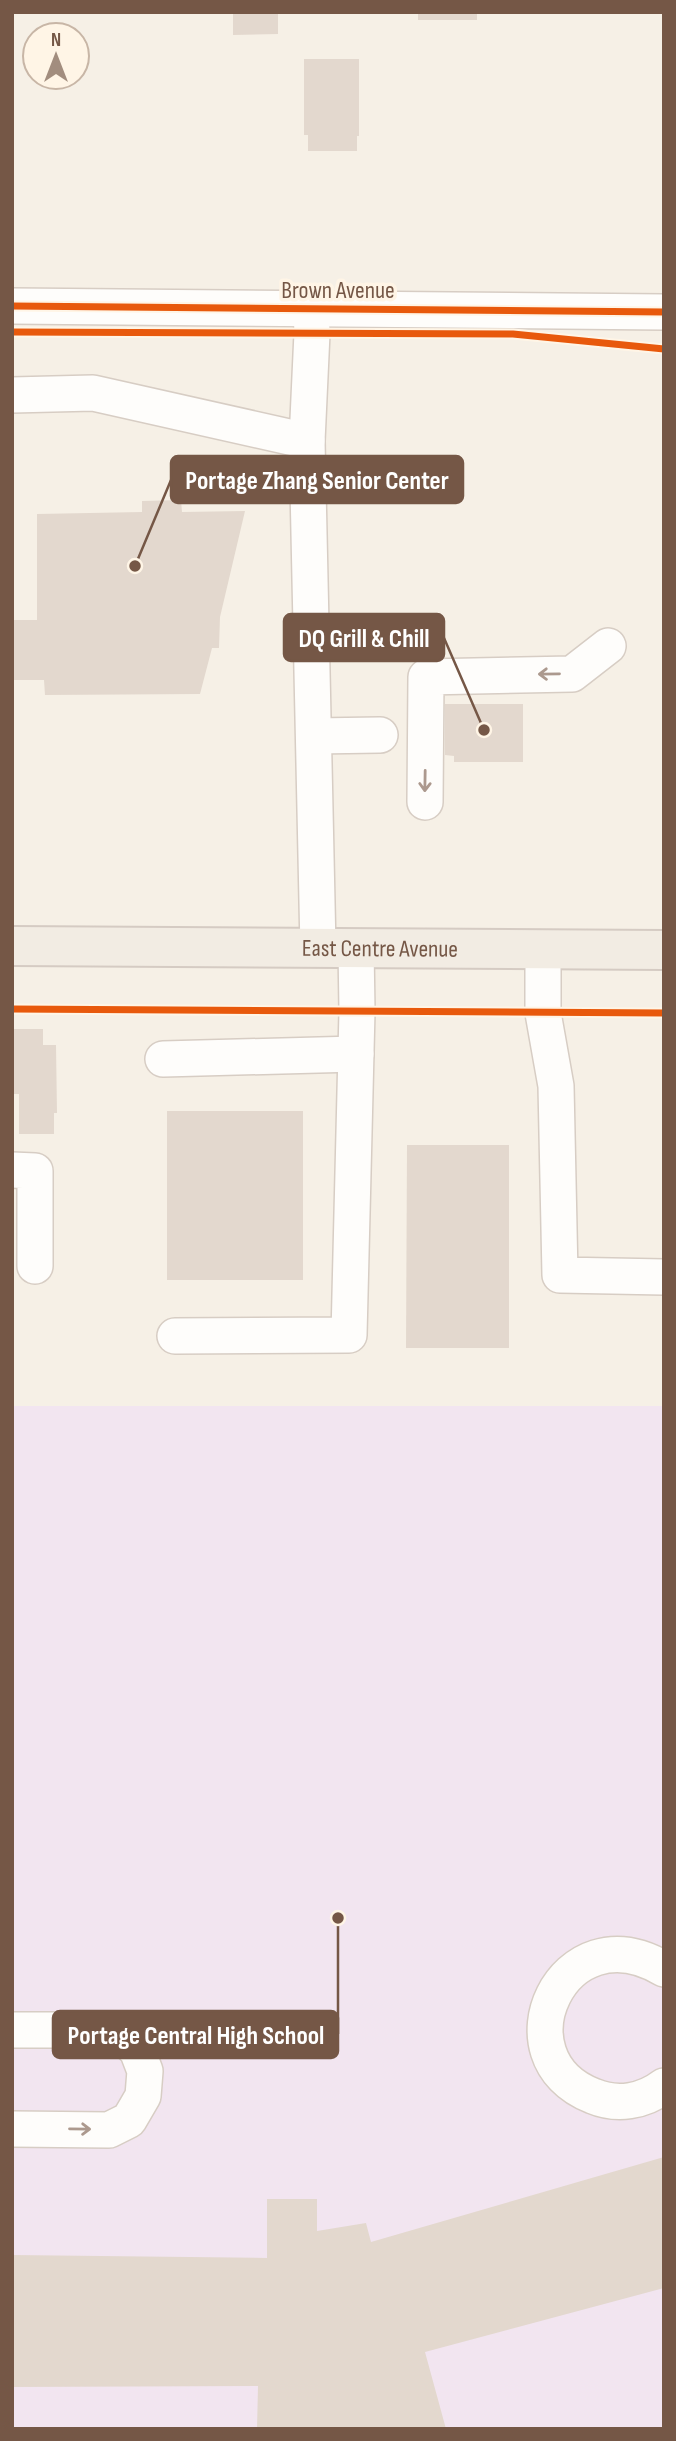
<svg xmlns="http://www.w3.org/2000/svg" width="676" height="2441" viewBox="0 0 676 2441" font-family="'Sofia Sans Condensed',sans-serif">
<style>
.education{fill:#f2e5f0}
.building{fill:#e3d8ce}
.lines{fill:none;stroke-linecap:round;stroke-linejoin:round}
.minor-casing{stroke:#d7cdc4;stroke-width:38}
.major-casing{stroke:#d5cbc3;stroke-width:42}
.minor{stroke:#fefdfb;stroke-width:35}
.major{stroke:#f2ece3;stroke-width:38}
.cycleway-casing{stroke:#fff5e6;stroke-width:11}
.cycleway{stroke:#e8590c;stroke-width:7}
.oneway{stroke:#ac998e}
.labels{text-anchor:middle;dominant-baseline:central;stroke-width:7;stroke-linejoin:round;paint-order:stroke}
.street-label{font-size:24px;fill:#755746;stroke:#fff5e6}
.leader{fill:none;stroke:#755746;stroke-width:2.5}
.callout-dot{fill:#755746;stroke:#fff5e6;stroke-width:2.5}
.callout{fill:#755746;stroke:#755746;stroke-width:2.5}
.callout-label{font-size:26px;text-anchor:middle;font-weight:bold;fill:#fff}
</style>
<rect width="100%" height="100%" fill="#f6f0e6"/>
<!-- education -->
<rect class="education" x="12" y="1406" width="652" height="1023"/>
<!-- building -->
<g class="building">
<path d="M233 12H278V34L233 35Z"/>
<rect x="418" y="12" width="59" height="8"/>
<path d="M304 59H359V136H357V151H308V135H304Z"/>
<path d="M181 500 182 512 245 511 220 617 219 648H212L200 694 45 695 44 680H12V620H37V514L142 512V501Z"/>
<path d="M445 704H523V762H454V756L445 755Z"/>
<path d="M12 1029H43V1045H56L57 1113H54V1134H19V1094H12Z"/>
<rect x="167" y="1111" width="136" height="169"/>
<path d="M407 1145H509V1348H406Z"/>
<path d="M664 2157V2288L425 2352 446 2429H257L258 2386 12 2387V2255L267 2258V2199H317V2231L366 2223 371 2242Z"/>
</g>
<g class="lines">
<!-- minor casing -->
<g class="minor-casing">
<g id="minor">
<path d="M12 306 664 312"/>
<path d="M12 395 93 393 307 441 318 948"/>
<path d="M307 441 312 333 311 309"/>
<path d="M314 736 380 735"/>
<path d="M425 802 426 677 572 674 608 646"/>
<path d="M543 949V1013L556 1086 560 1275 664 1277"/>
<path d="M163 1059 356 1054"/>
<path d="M12 1170 35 1171V1266"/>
<path d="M175 1336 349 1335 357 1011 356 948"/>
<path d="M664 1969C562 1908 495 2058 593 2096 617 2106 643 2102 664 2086"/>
<path d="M12 2030H103L121 2036 137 2050 145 2071 143 2096 129 2120 109 2130 12 2129"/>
</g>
</g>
<!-- major casing -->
<g class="major-casing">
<g id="major">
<path id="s1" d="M12 946 664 950"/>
</g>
</g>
<!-- minor -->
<use href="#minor" class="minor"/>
<!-- major -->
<use href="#major" class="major"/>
<!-- cycleway casing -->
<g class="cycleway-casing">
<g id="cycleway">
<path d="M12 306 664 312"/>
<path d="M12 332 513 334 664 349"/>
<path d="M12 1009 664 1013"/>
</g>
</g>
<!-- cycleway -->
<use href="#cycleway" class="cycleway"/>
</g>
<!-- one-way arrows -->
<defs><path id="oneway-shaft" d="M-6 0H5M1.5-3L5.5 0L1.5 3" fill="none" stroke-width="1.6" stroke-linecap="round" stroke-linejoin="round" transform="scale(1.75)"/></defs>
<g class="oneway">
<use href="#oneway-shaft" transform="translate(549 674) rotate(179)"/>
<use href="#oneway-shaft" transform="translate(425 781) rotate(91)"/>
<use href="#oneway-shaft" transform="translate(80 2129) rotate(1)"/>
</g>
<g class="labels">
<!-- street labels -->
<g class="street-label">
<text x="338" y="290">Brown Avenue</text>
<text stroke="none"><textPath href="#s1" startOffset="368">East Centre Avenue</textPath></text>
</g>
</g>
<!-- callouts -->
<path class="leader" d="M135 566L171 480M484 730L444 638M338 1918L338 2034"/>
<g class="callout-dot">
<circle cx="135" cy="566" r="7"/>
<circle cx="484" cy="730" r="7"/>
<circle cx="338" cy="1918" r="7"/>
</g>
<g class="callout">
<rect x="171" y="456" width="292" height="47" rx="7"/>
<rect x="284" y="614" width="160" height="47" rx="7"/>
<rect x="53" y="2011" width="285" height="47" rx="7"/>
</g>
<g class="callout-label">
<text x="317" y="489">Portage Zhang Senior Center</text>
<text x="364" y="647">DQ Grill &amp; Chill</text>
<text x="196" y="2044">Portage Central High School</text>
</g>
<!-- border -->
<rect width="676" height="2441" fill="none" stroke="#755746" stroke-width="28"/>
<!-- north arrow -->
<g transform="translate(56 56)"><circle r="33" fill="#fff5e6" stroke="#c8b6a6" stroke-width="2"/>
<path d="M0-5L12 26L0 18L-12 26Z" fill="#a28d7e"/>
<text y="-10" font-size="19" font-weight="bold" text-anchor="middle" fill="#755746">N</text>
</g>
</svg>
